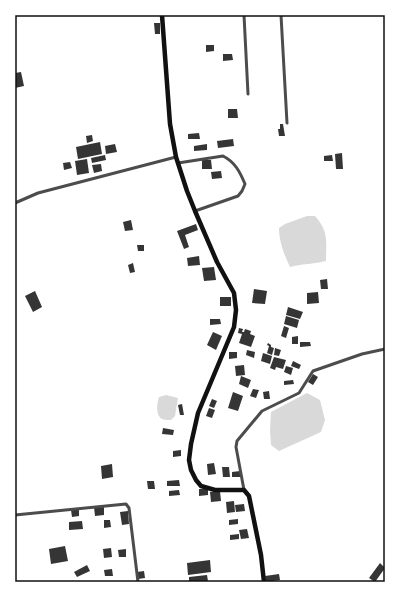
<svg xmlns="http://www.w3.org/2000/svg" width="400" height="597" viewBox="0 0 400 597" font-family="Rubik,sans-serif">
<style>
.water{fill:#d9d9d9}
.building{fill:#353535}
.lines{fill:none;stroke-linecap:round;stroke-linejoin:round}
.minor{stroke:#4c4c4c;stroke-width:3}
.secondary{stroke:#111;stroke-width:4.5}
.neatline{fill:none;stroke:#111;stroke-width:1.5}
</style>
<rect width="100%" height="100%" fill="#fff"/>
<!-- water -->
<g class="water">
<path d="M307 216H315C329 232 326 241 326 261 314 264 301 264 290 267 284 254 279 242 279 228L285 224Z"/>
<path d="M307 393 320 400 325 420 321 432 279 451 271 445 270 430 271 412Z"/>
<path d="M166 395 178 398 175 416 171 420C168 420 164 420 162 419 155 415 157 403 159 397Z"/>
</g>
<!-- building -->
<g class="building">
<path d="M154 23H160V34H155Z"/>
<path d="M206 45H214V51L206 52Z"/>
<path d="M223 54H232L233 60 223 61Z"/>
<path d="M21 72 24 86 15 88V73Z"/>
<path d="M228 109H237L238 118H228Z"/>
<path d="M280 124H283L285 136H279L278 129H280Z"/>
<path d="M199 133 200 139H188V134Z"/>
<path d="M92 135 93 141 87 143 86 136Z"/>
<path d="M233 139 234 146 218 148 217 141Z"/>
<path d="M100 142 102 154 78 159 76 147Z"/>
<path d="M115 144 117 152 106 154 105 146Z"/>
<path d="M207 144V150L194 151V146Z"/>
<path d="M342 153 343 169H336L335 154Z"/>
<path d="M105 155 106 160 92 163 91 158Z"/>
<path d="M332 155 333 161H324V156Z"/>
<path d="M87 159 89 173 77 175 75 161Z"/>
<path d="M202 160H211L212 169H202Z"/>
<path d="M70 162 72 168 64 170 63 163Z"/>
<path d="M101 164 102 171 94 173 92 165Z"/>
<path d="M221 171 222 178 212 179 211 172Z"/>
<path d="M131 220 133 230 125 231 123 222Z"/>
<path d="M196 224 198 230 185 235 189 247 184 249 177 231Z"/>
<path d="M137 245H144V251H138Z"/>
<path d="M199 256 200 265 188 266 187 258Z"/>
<path d="M133 263 135 272 130 273 128 265Z"/>
<path d="M214 267 216 280 204 281 202 268Z"/>
<path d="M327 279 328 289H321L320 280Z"/>
<path d="M254 289 267 291 265 304 252 303Z"/>
<path d="M35 291 42 307 33 312 25 296Z"/>
<path d="M318 292 319 303 307 304V293Z"/>
<rect x="220" y="297" width="11" height="9"/>
<path d="M288 307 303 312 300 319 286 315Z"/>
<path d="M286 316 299 320 297 328 284 324Z"/>
<path d="M210 319H220L221 324 210 325Z"/>
<path d="M284 326 289 328 286 338 281 336Z"/>
<path d="M239 328 243 329 242 332H244L245 329 251 331 250 334 255 336 251 347 239 343 242 334 238 333Z"/>
<path d="M213 332 222 336 216 350 207 345Z"/>
<path d="M298 336V344H292V337Z"/>
<path d="M300 342H310L311 346 300 347Z"/>
<path d="M268 343 271 345V347L274 348 272 355 267 353 269 346 267 345Z"/>
<path d="M275 348 281 350 279 356 274 355Z"/>
<path d="M247 350 255 352 254 358 246 355Z"/>
<path d="M229 352H237V358L229 359Z"/>
<path d="M263 353 272 356 270 364 261 361Z"/>
<path d="M274 357 286 360 283 369 276 367 275 370 270 368Z"/>
<path d="M293 361 301 365 299 369 291 366Z"/>
<path d="M244 365 245 375 236 376 235 366Z"/>
<path d="M286 366 293 368 291 375 284 372Z"/>
<path d="M313 374 318 377 313 385 308 382Z"/>
<path d="M241 376 251 380 248 388 239 384Z"/>
<path d="M293 380 294 384 284 385V381Z"/>
<path d="M253 389 259 390 256 398 250 396Z"/>
<path d="M269 391 270 399H264L263 392Z"/>
<path d="M233 392 243 396 238 411 228 408Z"/>
<path d="M212 399 217 401 214 408 209 406Z"/>
<path d="M182 404 184 415H180L178 405Z"/>
<path d="M209 408 215 410 212 418 206 416Z"/>
<path d="M163 428 174 430 173 435 162 434Z"/>
<path d="M181 450V456L173 457V451Z"/>
<path d="M214 463 216 474 208 475 207 464Z"/>
<path d="M112 464 113 477 102 479 101 466Z"/>
<path d="M222 467H229L230 477H223Z"/>
<path d="M240 471V477H232V472Z"/>
<path d="M179 480 180 486H167V481Z"/>
<path d="M147 481H154L155 489H148Z"/>
<path d="M199 489H208V495L199 496Z"/>
<path d="M179 490 180 495 169 496V491Z"/>
<path d="M220 491 221 501 211 502 210 492Z"/>
<path d="M234 501 235 512 227 513 226 502Z"/>
<path d="M244 504 245 511 236 512 235 505Z"/>
<path d="M104 506V515L95 516 94 507Z"/>
<path d="M79 509V516L72 517 71 510Z"/>
<path d="M128 511 129 524 122 525 120 512Z"/>
<path d="M238 519V524L229 525V520Z"/>
<path d="M104 520H110L111 527 104 528Z"/>
<path d="M82 521 83 529 69 530V522Z"/>
<path d="M247 529 249 538 241 539 239 530Z"/>
<path d="M239 534V539L230 540V535Z"/>
<path d="M65 546 68 561 51 564 49 549Z"/>
<path d="M111 548 112 557 104 558 103 549Z"/>
<path d="M126 549V557H119L118 550Z"/>
<path d="M210 560 211 572 188 575 187 563Z"/>
<path d="M380 563 385 568 375 582 369 578Z"/>
<path d="M87 565 90 571 77 577 74 572Z"/>
<path d="M112 569 113 576H105L104 570Z"/>
<path d="M144 571 145 578 138 579 137 572Z"/>
<path d="M279 574 280 580 266 582 265 576Z"/>
<path d="M207 575 208 581 189 582V577Z"/>
</g>
<g class="lines">
<!-- minor -->
<g class="minor">
<path d="M244 15 248 94"/>
<path d="M281 15 287 123"/>
<path d="M178 163 223 156C235 162 240 172 245 184L242 191 238 196 195 211"/>
<path d="M15 203 38 193 176 157"/>
<path d="M244 490 236 447 237 441 262 411 299 393 313 371 362 354 385 349"/>
<path d="M15 515 126 504 129 508 138 582"/>
</g>
<!-- secondary -->
<path class="secondary" d="M162 15 170 124 176 157 187 191 195 211 217 262 234 293 236 310 234 327 198 413 191 444 189 460 191 470 196 480 201 486 215 490H244L249 496 261 555 264 582"/>
</g>
<!-- border -->
<rect width="400" height="597" fill="none" stroke="#ffffff" stroke-width="32"/>
<rect x="16" y="16" width="368" height="565" class="neatline"/>
</svg>
